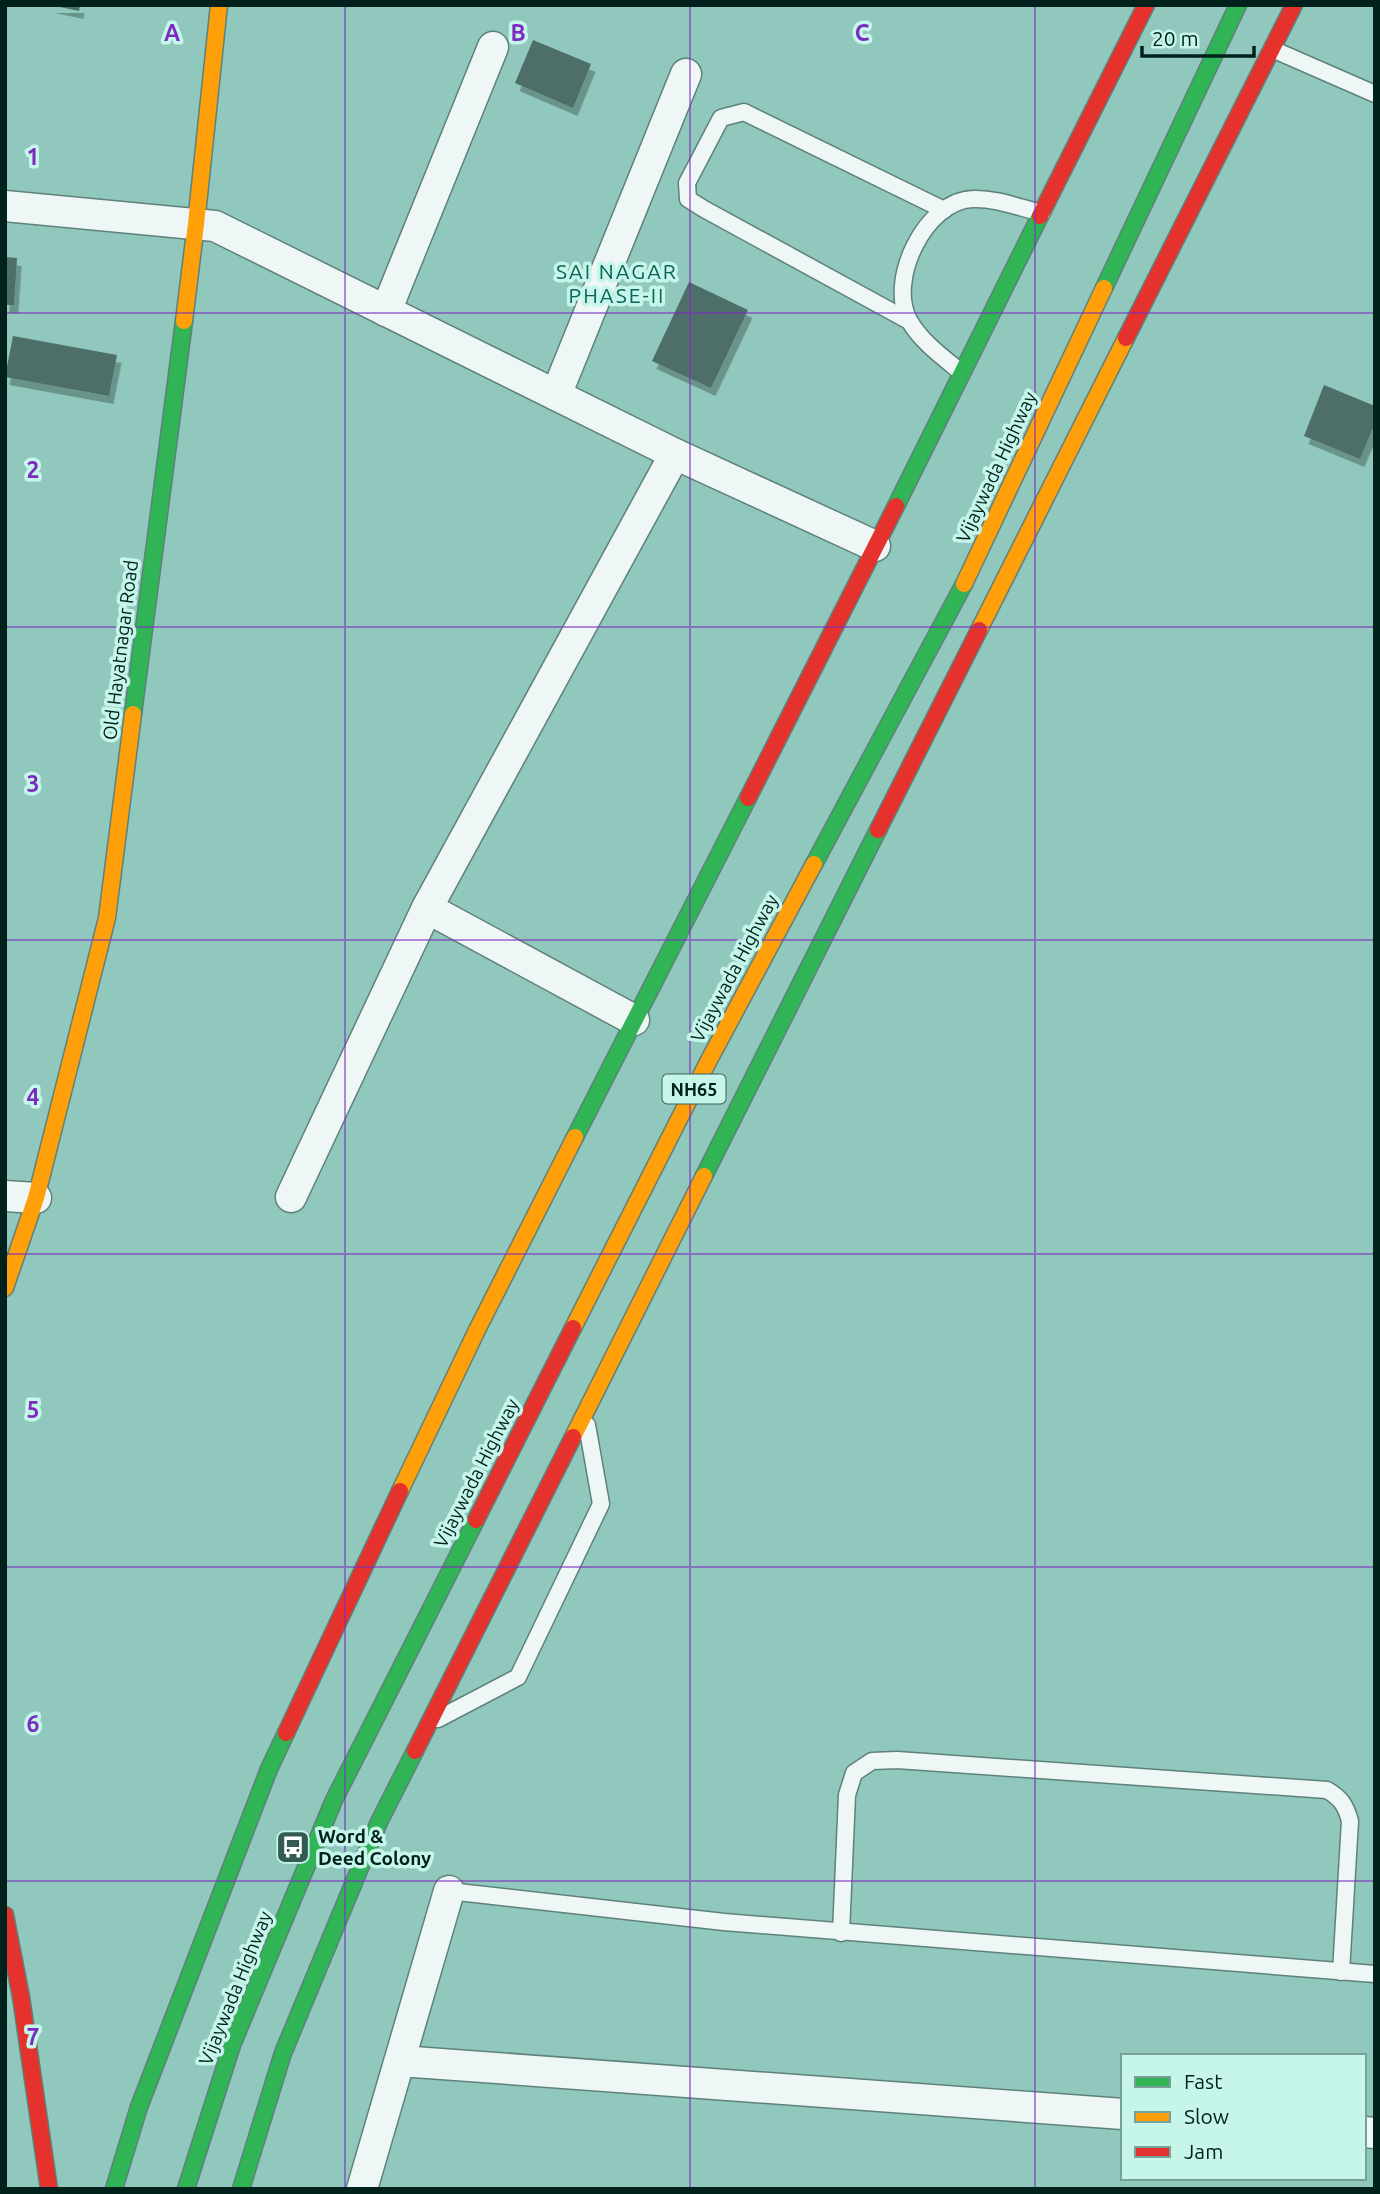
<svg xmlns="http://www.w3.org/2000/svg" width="1380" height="2194" viewBox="0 0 1380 2194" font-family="Ubuntu,sans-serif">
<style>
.building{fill:#4d6e69;filter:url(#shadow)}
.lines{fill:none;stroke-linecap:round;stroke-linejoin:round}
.lane-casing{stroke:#5e817a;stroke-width:19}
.street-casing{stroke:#5e817a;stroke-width:33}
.fast-casing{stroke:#5e817a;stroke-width:19}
.slow-casing{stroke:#5e817a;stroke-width:19}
.jam-casing{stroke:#5e817a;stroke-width:19}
.lane{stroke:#eef7f5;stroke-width:16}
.street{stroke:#eef7f5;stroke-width:30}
.fast{stroke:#30b455;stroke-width:16}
.slow{stroke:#ff9f0a;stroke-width:16}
.jam{stroke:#e5322d;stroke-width:16}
.grid{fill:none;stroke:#7b2cbf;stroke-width:2;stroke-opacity:0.55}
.labels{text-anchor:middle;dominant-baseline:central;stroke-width:7;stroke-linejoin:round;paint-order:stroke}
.shield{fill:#c6f5ea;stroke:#3c615a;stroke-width:2}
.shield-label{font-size:18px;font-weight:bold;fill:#01211c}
.street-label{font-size:19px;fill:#01211c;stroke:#c6f5ea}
.poi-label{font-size:19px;font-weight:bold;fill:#01211c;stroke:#c6f5ea;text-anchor:start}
.neighbourhood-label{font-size:21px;letter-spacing:2px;fill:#0b6458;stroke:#c6f5ea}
.grid-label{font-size:23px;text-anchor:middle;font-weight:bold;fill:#7b2cbf;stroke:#c6f5ea;stroke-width:7;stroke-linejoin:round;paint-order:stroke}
</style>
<defs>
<filter id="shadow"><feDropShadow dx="4.5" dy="8" stdDeviation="0" flood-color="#0004"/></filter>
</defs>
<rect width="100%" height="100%" fill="#91c8bd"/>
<!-- building -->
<g class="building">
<path d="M50 5H80L79 11Z"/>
<path d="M533 40 591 64 573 108 515 83Z"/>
<path d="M5 257 17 258 14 305H5Z"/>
<path d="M689 282 748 310 711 388 652 361Z"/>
<path d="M13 336 117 355 109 396 5 377Z"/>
<path d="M1324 385 1375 406V423L1360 459 1304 436Z"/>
</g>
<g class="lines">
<!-- lane casing -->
<g class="lane-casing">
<g id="lane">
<path d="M1272 49 1375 94"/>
<path d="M909 321 704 209 688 199 687 183 721 118 744 112 944 210"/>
<path d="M962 373C944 358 920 341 909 320 887 280 926 200 973 199 996 198 1020 208 1042 213"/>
<path d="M438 1719 518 1677 601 1504 587 1425"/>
<path d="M449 1891 724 1922 1375 1974"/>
<path d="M841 1933 847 1795 854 1773 872 1761 897 1760 1327 1790C1341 1798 1346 1806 1350 1821L1341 1972"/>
</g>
</g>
<!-- street casing -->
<g class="street-casing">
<g id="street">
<path d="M5 206 215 226 675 454 875 546"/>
<path d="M386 311 493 47"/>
<path d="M556 395 686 74"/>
<path d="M634 1020 427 908 675 454"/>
<path d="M5 1196 36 1198"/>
<path d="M291 1197 427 908"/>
<path d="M400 2061 1123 2114"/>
<path d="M1364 2132 1375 2133"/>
<path d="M362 2189 449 1891"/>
</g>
</g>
<!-- fast casing -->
<g class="fast-casing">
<g id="fast">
<path d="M1104 288 1238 5"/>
<path d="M896 506 1040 216"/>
<path d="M133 714 184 321"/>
<path d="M814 864 964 584"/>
<path d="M575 1137 748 798"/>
<path d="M704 1176 878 830"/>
<path d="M114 2189 139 2107 269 1769 286 1733"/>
<path d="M186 2189 232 2045 334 1800 476 1520"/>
<path d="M241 2189 283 2053 379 1822 415 1751"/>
</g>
</g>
<!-- slow casing -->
<g class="slow-casing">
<g id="slow">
<path d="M184 321 196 224 219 5"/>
<path d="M964 584 1104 288"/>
<path d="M979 630 1126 338"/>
<path d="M5 1288 36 1198 107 918 133 714"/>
<path d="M573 1328 708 1062 814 864"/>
<path d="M573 1437 704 1176"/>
<path d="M400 1491 477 1330 575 1137"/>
</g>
</g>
<!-- jam casing -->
<g class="jam-casing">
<g id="jam">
<path d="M1040 216 1146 5"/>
<path d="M1126 338 1294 5"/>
<path d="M748 798 896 506"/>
<path d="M878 830 979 630"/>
<path d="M476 1520 573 1328"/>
<path d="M286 1733 400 1491"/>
<path d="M415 1751 573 1437"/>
<path d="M5 1915 21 1997 49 2189"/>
</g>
</g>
<!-- lane -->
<use href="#lane" class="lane"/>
<!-- street -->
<use href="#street" class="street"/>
<!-- fast -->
<use href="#fast" class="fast"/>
<!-- slow -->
<use href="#slow" class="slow"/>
<!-- jam -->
<use href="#jam" class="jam"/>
</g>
<!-- grid -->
<path class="grid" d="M345 5V2189M690 5V2189M1035 5V2189M5 313H1375M5 627H1375M5 940H1375M5 1254H1375M5 1567H1375M5 1881H1375"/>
<!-- icons -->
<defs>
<g id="bus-square" transform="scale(1.75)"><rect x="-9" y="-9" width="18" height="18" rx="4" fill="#335b54" stroke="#c6f5ea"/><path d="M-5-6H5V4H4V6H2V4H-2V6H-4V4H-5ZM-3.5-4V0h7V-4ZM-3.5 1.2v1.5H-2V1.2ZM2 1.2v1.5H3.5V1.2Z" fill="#fff"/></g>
</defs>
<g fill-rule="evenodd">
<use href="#bus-square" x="293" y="1847"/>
</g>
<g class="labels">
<!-- shield labels -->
<rect class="shield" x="662.5" y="1074.5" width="63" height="29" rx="5"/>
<g class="shield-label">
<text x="694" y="1089">NH65</text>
</g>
<!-- street labels -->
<g class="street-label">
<text transform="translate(996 467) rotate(-65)">Vijaywada Highway</text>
<text transform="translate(120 650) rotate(-83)">Old Hayatnagar Road</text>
<text transform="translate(734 968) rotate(-62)">Vijaywada Highway</text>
<text transform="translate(476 1473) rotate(-63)">Vijaywada Highway</text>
<text transform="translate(235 1988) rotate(-68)">Vijaywada Highway</text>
</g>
<!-- poi labels -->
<g class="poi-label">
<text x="318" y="1836">Word &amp;<tspan x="318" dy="22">Deed Colony</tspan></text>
</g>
<!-- neighbourhood labels -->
<g class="neighbourhood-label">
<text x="617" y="271">SAI NAGAR<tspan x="617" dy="24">PHASE-II</tspan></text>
</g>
</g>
<g class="grid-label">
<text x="172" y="41">A</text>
<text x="518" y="41">B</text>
<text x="862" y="41">C</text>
<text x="33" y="165">1</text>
<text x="33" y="478">2</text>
<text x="33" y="792">3</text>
<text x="33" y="1105">4</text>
<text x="33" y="1418">5</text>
<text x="33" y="1732">6</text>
<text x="33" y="2045">7</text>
</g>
<!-- border -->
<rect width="1380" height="2194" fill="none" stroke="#01211c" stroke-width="14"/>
<!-- legend -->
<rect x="1121" y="2054" width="245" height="126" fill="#c6f5ea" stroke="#77a098" stroke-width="2"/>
<rect x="1135" y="2077" width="35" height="10" fill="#30b455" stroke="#77a098" stroke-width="2"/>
<text x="1184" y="2089" font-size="21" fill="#01211c">Fast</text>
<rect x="1135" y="2112" width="35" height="10" fill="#ff9f0a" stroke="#77a098" stroke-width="2"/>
<text x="1184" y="2124" font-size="21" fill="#01211c">Slow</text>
<rect x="1135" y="2147" width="35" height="10" fill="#e5322d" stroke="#77a098" stroke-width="2"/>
<text x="1184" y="2159" font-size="21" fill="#01211c">Jam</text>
<!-- scale -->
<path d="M1142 46v10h112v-10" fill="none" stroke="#01211c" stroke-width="3.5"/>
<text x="1152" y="46" font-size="21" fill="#01211c" stroke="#c6f5ea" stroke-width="5" paint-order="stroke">20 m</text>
</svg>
